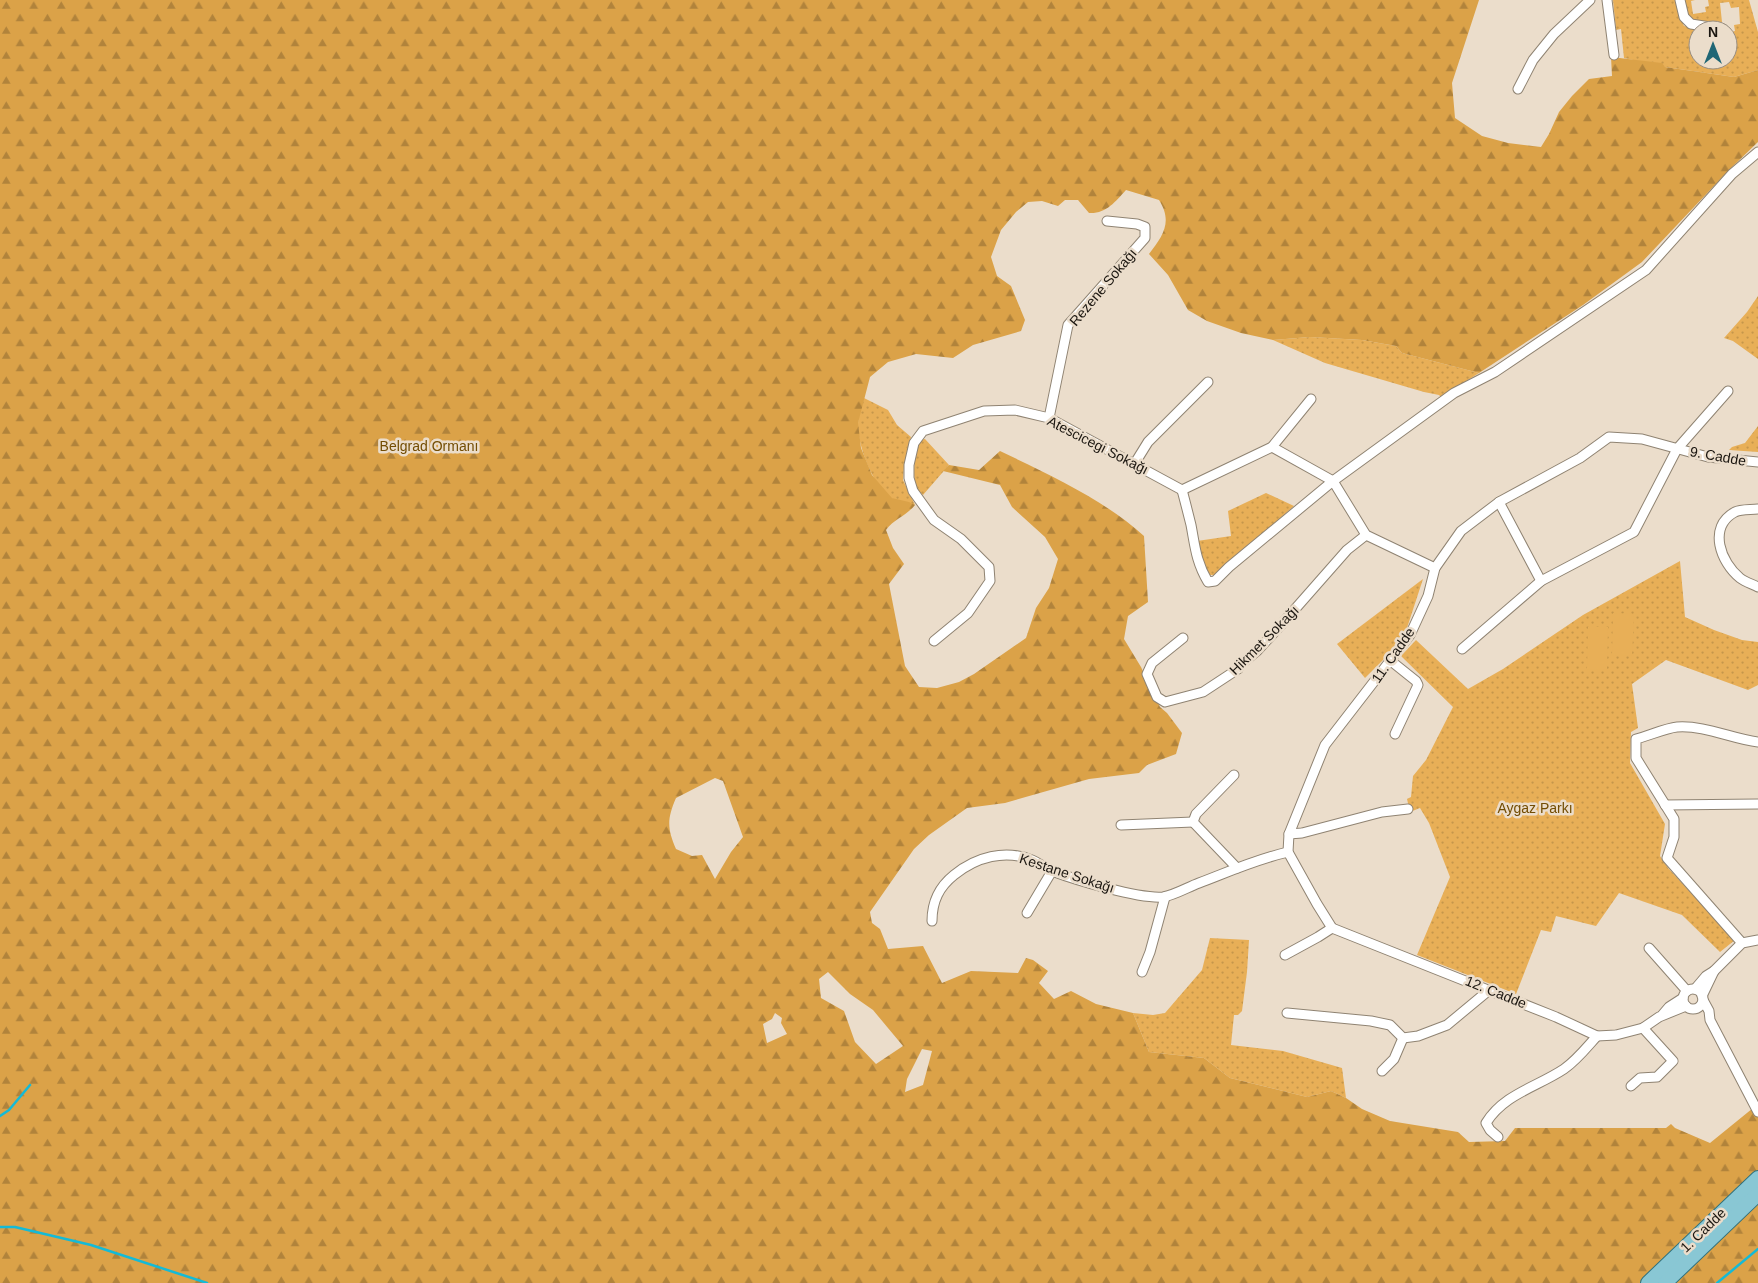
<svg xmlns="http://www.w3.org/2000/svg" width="1758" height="1283" viewBox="0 0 1758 1283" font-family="Helvetica,sans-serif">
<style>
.green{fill:url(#green-dots)}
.forest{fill:url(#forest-firs);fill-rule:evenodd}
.pitch{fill:#e8af57}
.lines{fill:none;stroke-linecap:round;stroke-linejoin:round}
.stream{stroke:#14bad7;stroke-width:2.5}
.street-casing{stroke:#8f8372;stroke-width:11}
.primary-casing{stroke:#30717d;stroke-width:16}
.street{stroke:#fff;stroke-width:9}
.primary{stroke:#89c7d4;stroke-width:14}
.labels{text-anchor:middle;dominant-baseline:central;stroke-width:5;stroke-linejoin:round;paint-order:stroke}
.street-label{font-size:14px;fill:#1b1610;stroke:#ebddcb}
.park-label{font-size:14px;fill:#734d03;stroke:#ebddcb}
</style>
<defs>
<pattern id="green-dots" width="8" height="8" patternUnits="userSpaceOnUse" patternTransform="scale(1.25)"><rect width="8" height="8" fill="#e8af57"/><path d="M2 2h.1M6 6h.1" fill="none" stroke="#c6964b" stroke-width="1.8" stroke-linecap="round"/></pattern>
<pattern id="forest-firs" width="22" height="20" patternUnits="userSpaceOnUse" patternTransform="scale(1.25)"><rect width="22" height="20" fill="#dba248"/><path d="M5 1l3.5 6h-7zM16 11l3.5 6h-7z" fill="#b1833b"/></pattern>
</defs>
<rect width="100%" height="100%" fill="#ebddcb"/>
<!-- green -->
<g class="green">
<path d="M1613 0H1676L1681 19 1684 26 1703 29 1698 30V60H1728V33L1735 31 1734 25 1740 24 1739 7 1731 8 1729 2 1720 3 1722 22C1712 22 1693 25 1688 16 1685 11 1684 5 1683 0H1695L1691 1 1693 14 1706 12 1705 7 1709 6 1708 0H1749L1758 32V70L1734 77 1665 67 1624 58 1621 29 1616 30Z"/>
<path d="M1758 296V359L1733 341 1724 338 1747 312Z"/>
<path d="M1310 337 1362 340 1396 346 1402 353 1479 373 1441 397 1439 395 1424 392 1325 363 1273 340Z"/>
<path d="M864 398 888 410 897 425 911 437 904 466 903 480 915 505C908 502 900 502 893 499 874 490 857 444 858 424 858 416 862 406 864 398Z"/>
<path d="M1758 426V452L1729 450 1732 447 1745 443Z"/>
<path d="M925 439 949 465 923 495C920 492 917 490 916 486 912 473 915 453 920 440Z"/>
<path d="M1266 493 1294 506 1215 575H1210L1205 566 1197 541 1231 536 1228 511Z"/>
<path d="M1680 561 1685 617 1714 630 1742 640 1758 642V685L1748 690 1666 660 1632 684 1638 728 1631 732 1630 763 1665 824 1660 856 1668 868 1735 940 1720 952 1682 915 1619 893 1596 926 1556 916 1551 932 1541 930 1516 994 1417 955 1450 877 1429 823 1420 808 1410 812 1407 799 1411 797 1413 776 1426 760 1453 707 1401 656 1416 640 1468 689 1503 669 1583 615Z"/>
<path d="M1423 579 1405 634 1389 654 1365 678 1337 644Z"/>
<path d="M1210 938 1249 940 1247 972 1242 1011 1238 1015H1234L1231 1045 1283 1051 1342 1068 1346 1098 1331 1091 1307 1097 1267 1087 1230 1078 1204 1058 1149 1052 1133 1013 1153 1015 1165 1013 1202 970Z"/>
</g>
<!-- forest -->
<path class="forest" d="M0 0H1479L1452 83 1455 118 1482 136 1508 143 1541 147 1549 134 1559 112 1572 96 1589 79 1612 76 1611 57 1662 63 1665 67 1734 77 1758 70V142L1730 169 1642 262 1583 305 1479 373 1402 353 1396 346 1362 340 1310 337 1273 340 1241 333 1207 321 1188 310 1168 275 1149 254C1163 236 1173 222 1159 200L1126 190C1115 202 1106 214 1089 213L1078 200H1065L1058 206 1042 201 1028 202 1016 212 1001 230 991 257 997 276 1011 286 1025 320 1021 331 973 345 953 358 916 354 888 362 870 377 858 423 861 448 872 475 892 498 909 502 915 505C906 516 894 519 886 530L893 548 904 564 889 584 905 666 919 687 937 688 959 682 974 674 1026 638 1036 608 1049 588 1058 559 1045 537 1012 507 1000 485 943 471 949 465 979 470 1000 451C1050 475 1103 499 1144 536L1148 602 1128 616 1124 639 1141 667 1160 707 1167 713 1182 733 1176 754 1147 765 1139 773 1089 779 1005 803 967 808 929 835 914 849 870 912 872 923 880 929 888 949 923 946 942 983 971 971 1018 973 1026 958 1033 960 1048 971 1039 983 1054 999 1071 991 1096 1004 1133 1013 1149 1052 1204 1058 1230 1078 1307 1097 1331 1091 1346 1098 1362 1109 1390 1121 1458 1132 1469 1142 1505 1141 1515 1128H1666L1671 1124 1675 1128 1710 1143 1758 1104V1283H0ZM715 778 723 781 743 837 731 852 715 879 702 855 692 856 676 849C667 828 667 819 676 798ZM828 972 850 994 873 1010 903 1046 876 1064 855 1042 844 1011 821 998 819 979ZM775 1013 782 1018 781 1023 787 1034 767 1043 763 1024 772 1019ZM922 1049 932 1051 923 1085 905 1092 907 1079Z"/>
<!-- pitch -->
<g class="pitch">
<path d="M1613 613 1634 614 1632 656 1612 655Z"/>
<path d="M1588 627H1608L1607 670 1587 669Z"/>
</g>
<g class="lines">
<!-- stream -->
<g class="stream">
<path d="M0 1116 9 1110 30 1085"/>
<path d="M0 1227H15L91 1245 207 1283"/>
<path d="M1717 1283 1758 1249"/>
</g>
<!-- street casing -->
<g class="street-casing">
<g id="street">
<path d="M1607 0 1614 55"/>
<path d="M1680 0 1684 17 1691 24 1723 29"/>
<path d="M1518 89 1533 60 1554 34 1590 0"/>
<path d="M1049 418 1068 325 1145 238V227L1137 224 1107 221"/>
<path d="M1272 447 1333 481 1366 535 1435 568"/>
<path d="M1135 463 1148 442 1208 382"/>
<path d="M1182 490C1185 501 1188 513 1191 525 1195 546 1196 562 1208 582L1215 581 1229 567 1333 481 1454 393 1495 372 1646 270 1732 174 1758 152"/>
<path d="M1182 490 1272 447 1311 399"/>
<path d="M1499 502 1541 581"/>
<path d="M1758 509C1751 510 1741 509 1735 512 1707 527 1721 563 1740 578 1745 582 1752 584 1758 587"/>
<path d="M1183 638 1152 663 1147 674 1157 697 1165 702 1203 692 1238 669 1240 665 1257 651 1281 625 1347 550 1366 535"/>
<path d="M934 641 968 613 990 581 989 567 961 539 934 520 913 491 909 478V465L914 443 923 431 984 411 1015 410 1049 418 1182 490"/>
<path d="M1462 649 1541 581 1634 532 1677 449 1728 391"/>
<path d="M1391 661 1416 681 1418 685 1395 734"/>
<path d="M1234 775 1196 814 1193 822 1237 868"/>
<path d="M1665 805 1758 804"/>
<path d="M1121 825 1193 822"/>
<path d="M1289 834 1302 833 1382 812 1408 809"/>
<path d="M1027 913 1052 871"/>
<path d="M932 921C932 901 939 887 954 875 976 857 1005 849 1032 860 1039 863 1045 868 1052 871 1076 880 1139 899 1163 897 1175 895 1188 887 1199 883 1228 872 1257 859 1288 852"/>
<path d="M1332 928 1317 904 1288 852 1289 834 1325 745 1410 635 1428 596 1435 568 1461 531 1499 502 1580 458 1609 437 1642 439 1708 457 1758 462"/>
<path d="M1332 928 1556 1017 1597 1036 1616 1035 1643 1028 1659 1017 1686 1006"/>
<path d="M1742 943 1667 858 1674 837V819L1636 758V739C1648 736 1666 728 1677 727 1705 725 1732 739 1758 742"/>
<path d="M1649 948 1687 991"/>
<path d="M1285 955 1318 937 1332 928"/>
<path d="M1142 972 1150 952 1165 897"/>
<path d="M1695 989 1706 976 1714 971 1742 943 1758 940"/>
<circle cx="1693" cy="999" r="10"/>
<path d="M1702 996 1714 971"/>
<path d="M1703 1000 1709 1011 1710 1020 1758 1112"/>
<path d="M1287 1013 1371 1021 1390 1025 1403 1038 1418 1036 1447 1025 1488 991"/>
<path d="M1663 1014 1669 1007 1683 998"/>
<path d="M1382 1071 1394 1059 1403 1038"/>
<path d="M1631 1086 1640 1078 1657 1077 1673 1061 1643 1028"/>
<path d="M1498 1137 1490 1130 1486 1123C1504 1094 1537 1087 1564 1069 1577 1060 1587 1047 1597 1036"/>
</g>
</g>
<!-- primary casing -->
<g class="primary-casing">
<g id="primary">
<path d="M1648 1283 1758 1178"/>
<path d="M1665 1283 1758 1194"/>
</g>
</g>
<!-- street -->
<use href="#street" class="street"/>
<!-- primary -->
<use href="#primary" class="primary"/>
</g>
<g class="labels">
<!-- street labels -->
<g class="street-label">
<text transform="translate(1103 287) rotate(-50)">Rezene Sokağı</text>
<text transform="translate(1098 445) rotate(27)">Atescicegi Sokağı</text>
<text transform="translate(1718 456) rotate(10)">9. Cadde</text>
<text transform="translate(1264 640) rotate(-45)">Hikmet Sokağı</text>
<text transform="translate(1393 655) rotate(-55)">11. Cadde</text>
<text transform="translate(1067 873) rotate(18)">Kestane Sokağı</text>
<text transform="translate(1496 992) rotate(22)">12. Cadde</text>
<text transform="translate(1703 1230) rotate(-44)">1. Cadde</text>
</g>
<!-- park labels -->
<g class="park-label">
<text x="429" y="446">Belgrad Ormanı</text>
<text x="1535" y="808">Aygaz Parkı</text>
</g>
</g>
<!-- north arrow -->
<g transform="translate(1713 45)"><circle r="24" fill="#ebddcb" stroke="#988d80"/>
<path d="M0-4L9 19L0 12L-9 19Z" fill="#1f6675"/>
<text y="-8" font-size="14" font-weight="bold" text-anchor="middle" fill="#1b1610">N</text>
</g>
</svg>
